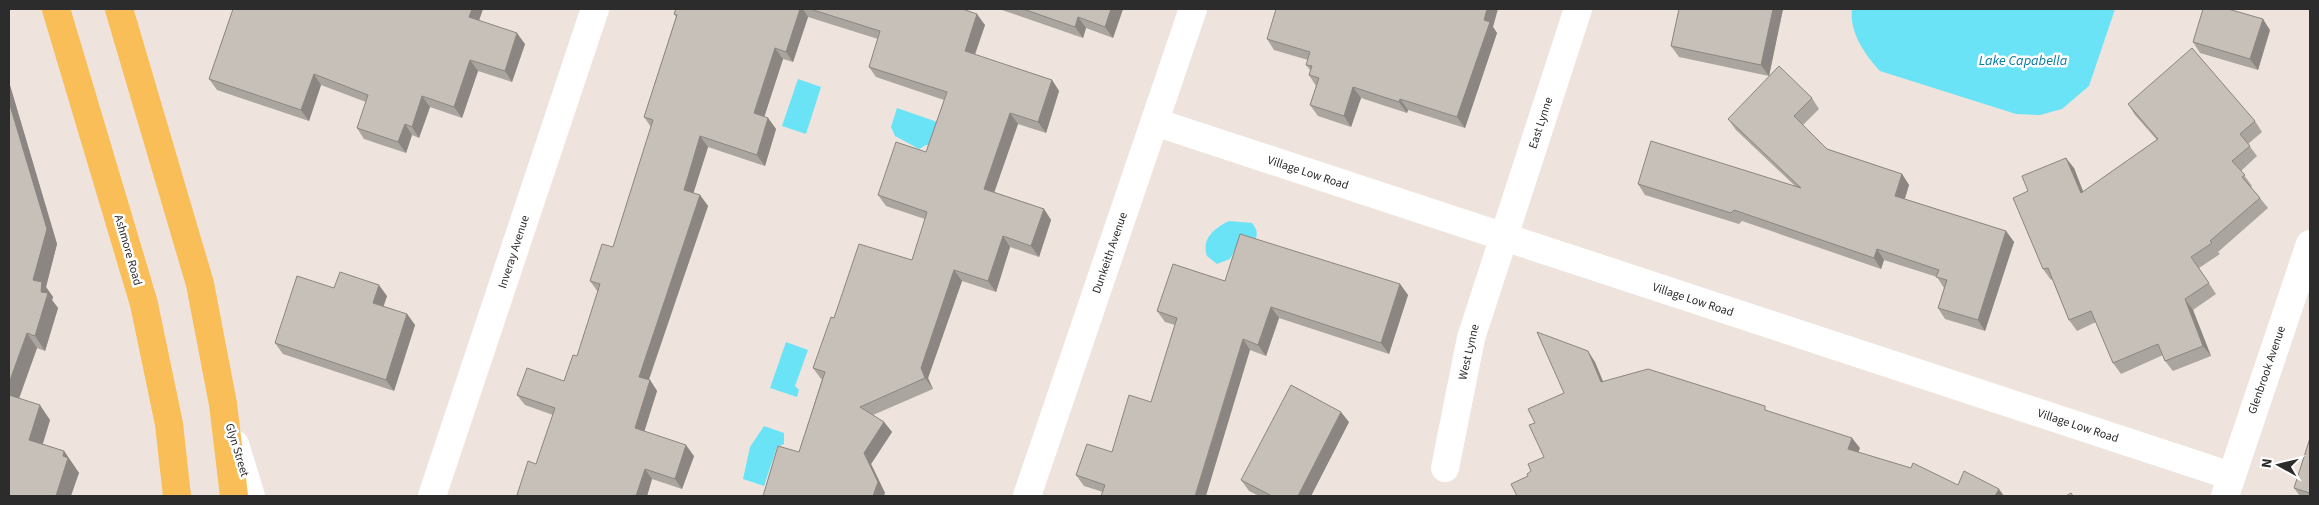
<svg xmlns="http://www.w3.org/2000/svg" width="2319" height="505" viewBox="0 0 2319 505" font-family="'Source Sans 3',sans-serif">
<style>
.water{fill:#6ae3f6}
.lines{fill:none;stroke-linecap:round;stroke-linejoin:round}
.minor{stroke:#fff;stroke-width:28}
.primary{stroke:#f9be57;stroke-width:28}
.wall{fill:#aaa59e}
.shaded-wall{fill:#8b8681}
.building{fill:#c6c0b8;stroke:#8b8681}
.labels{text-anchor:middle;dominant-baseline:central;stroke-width:5;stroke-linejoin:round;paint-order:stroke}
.street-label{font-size:12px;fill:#2c2c2c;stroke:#fff}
.water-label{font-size:14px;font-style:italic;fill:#067e9f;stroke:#fff}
</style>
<rect width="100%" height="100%" fill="#eee4dd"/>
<!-- water -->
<g class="water">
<path d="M1852 9H2115L2089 86 2062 109 2040 115 2016 114 1880 71C1865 55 1849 32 1852 9Z"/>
<path d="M798 79 821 87 806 134 782 126Z"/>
<path d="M897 108 943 124 933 146 926 145 919 149 895 136 891 127Z"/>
<path d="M1229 221 1252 223C1257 229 1258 234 1255 241L1236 248 1230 259 1217 264 1207 256C1201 238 1215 228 1229 221Z"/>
<path d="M786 342 808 350 795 386 799 390 797 397 770 388Z"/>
<path d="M764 426 784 433V444L777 447 764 486 743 479 750 447Z"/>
</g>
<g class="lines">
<!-- minor -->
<g class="minor">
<path d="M1155 122 2231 476"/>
<path d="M235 444 251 496"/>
<path d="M1445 468 1471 338 1578 9"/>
<path d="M432 496 595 9"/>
<path d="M1027 496 1193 9"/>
<path d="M2225 496 2310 244"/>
</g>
<!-- primary -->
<g class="primary">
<path d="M56 9 144 304 169 424 177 496"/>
<path d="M119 9 200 284 223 404 234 496"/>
</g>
</g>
<!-- wall -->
<g class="wall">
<path d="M233 9H483L479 21 525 44 512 82 478 71 462 118 430 107 419 138 412 135 406 153 364 139 357 128 366 102 321 85 309 121 217 90 209 79Z"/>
<path d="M676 9H962L985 25 975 55 1052 80 1059 91 1046 133 1018 124 994 192 1044 209 1051 220 1039 257 1010 247 996 292 962 281 928 378 933 389 873 415 884 422 892 432 871 464 885 493 799 452 822 379H821L813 368 834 318 912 260 925 219 886 206 878 195 926 152 944 100 876 77 869 67 878 39 808 17 793 62 783 59 764 117 768 118 776 129 765 166 708 147 693 193 700 195 708 206 649 380H650L657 391 644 431 694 456 682 489 652 479 647 496H518L517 495 536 464 553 415 525 405 517 395 564 381 577 356 598 292 590 281 613 247 651 127 644 117 676 17 674 14Z"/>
<path d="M999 9H1123L1113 38 1086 28 1083 38Z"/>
<path d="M1679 9H1783L1769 76 1679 57 1671 46Z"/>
<path d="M1493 27 1497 33 1465 128 1408 110 1407 113 1361 98 1351 127 1318 116 1310 105 1316 86 1309 75 1310 70 1306 65 1308 60 1274 50 1267 39Z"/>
<path d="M2270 30 2258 70 2200 53 2193 42Z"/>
<path d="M9 82 57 244 46 287 53 297 52 300 58 308 45 351 37 348 19 399 50 420 43 444 64 451 79 473 9 496Z"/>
<path d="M1812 98 1819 109 1803 125 1827 149 1902 174 1909 185 1905 199 2006 231 2014 242 1985 331 1945 319 1938 308 1944 288 1937 277 1884 260 1881 269 1742 221 1739 224 1645 195 1638 184 1795 186 1736 130 1728 119Z"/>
<path d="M2128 104 2255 121 2262 132 2248 144 2257 156 2241 171 2252 186 2251 187 2260 198 2268 208 2218 252 2220 254 2199 268 2216 294 2193 310 2211 356 2173 371 2165 361 2163 355 2121 374 2113 363 2096 322 2077 331 2069 320 2052 279 2051 280 2043 269 2028 191 2074 168 2083 192 2157 140 2135 115Z"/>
<path d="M1225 281 1400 284 1408 295 1389 354 1279 318 1266 356 1250 350 1103 492 1084 486 1076 475 1112 452 1151 402 1175 325 1165 322 1157 311Z"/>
<path d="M334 288 387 296 383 306 407 314 415 325 394 391 283 354 275 343Z"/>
<path d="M1349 422 1311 496H1259L1249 491 1241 480Z"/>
<path d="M2310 438V496H2300L2294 488Z"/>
</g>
<!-- shaded-wall -->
<g class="shaded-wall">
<path d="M472 9H483L476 28 469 17Z"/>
<path d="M800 9H803L808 17 793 62 786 52Z"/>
<path d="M1111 9H1123L1113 38 1105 27Z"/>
<path d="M1487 9H1498L1493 27 1497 33 1465 128 1457 117Z"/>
<path d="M1773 9H1783L1769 76 1761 65Z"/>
<path d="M977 14 985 25 972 62 965 51Z"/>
<path d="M1078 17 1086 28 1083 38 1075 27Z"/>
<path d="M2263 19 2270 30 2258 70 2250 59Z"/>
<path d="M517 33 525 44 512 82 505 71Z"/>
<path d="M775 48 783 59 762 124 754 113Z"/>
<path d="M470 60 478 71 462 118 454 107Z"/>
<path d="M314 74 321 85 309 121 301 110Z"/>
<path d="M1052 80 1059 91 1046 133 1038 122Z"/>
<path d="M9 82 57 244 46 287 53 297 52 300 58 308 45 351 35 336 41 292 33 280 9 102Z"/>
<path d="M1353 87 1361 98 1351 127 1344 116Z"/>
<path d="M422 96 430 107 419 138 412 127Z"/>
<path d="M1400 99 1408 110 1407 113 1399 102Z"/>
<path d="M1010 113 1018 124 992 199 984 189Z"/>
<path d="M768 118 776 129 765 166 757 155Z"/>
<path d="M405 124 412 135 406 153 398 142Z"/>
<path d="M700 136 708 147 691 201 684 190Z"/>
<path d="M2066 158 2074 168 2088 204 2081 193Z"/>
<path d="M1902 174 1909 185 1902 206 1895 196Z"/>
<path d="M700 195 708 206 646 387 639 377Z"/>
<path d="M1044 209 1051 220 1039 257 1031 246Z"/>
<path d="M2006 231 2014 242 1985 331 1978 320Z"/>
<path d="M1003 236 1010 247 996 292 988 281Z"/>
<path d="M1877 249 1884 260 1881 269 1874 258Z"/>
<path d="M954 270 962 281 928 378 933 389 925 378 921 368Z"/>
<path d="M1400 284 1408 295 1389 354 1381 343Z"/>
<path d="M379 285 387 296 381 314 373 303Z"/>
<path d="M2185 299 2193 310 2211 356 2203 346Z"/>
<path d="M1271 307 1279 318 1266 356 1258 345Z"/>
<path d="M407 314 415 325 394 391 386 380Z"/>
<path d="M27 333 37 348 15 409 9 400V383Z"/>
<path d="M1243 339 1250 350 1206 496H1195Z"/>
<path d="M1588 351 1595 362 1608 393 1601 382Z"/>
<path d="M650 380 657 391 642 439 635 428Z"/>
<path d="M40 405 50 420 39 455 29 440Z"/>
<path d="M1341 412 1349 422 1311 496H1298Z"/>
<path d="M884 422 892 432 871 464 885 493 884 496H873L864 453Z"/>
<path d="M1852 438 1860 448 1856 459 1848 449Z"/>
<path d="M686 445 694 456 682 489 675 479Z"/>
<path d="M64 451 79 473 71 496H56Z"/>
<path d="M645 469 652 479 647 496H636Z"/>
<path d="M1999 489 2004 496H1995Z"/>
</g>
<!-- building -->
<g class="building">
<path d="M233 9H472L469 17 517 33 505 71 470 60 454 107 422 96 412 127 405 124 398 142 357 128 368 95 314 74 301 110 209 79Z"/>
<path d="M676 9H800L786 52 775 48 754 113 768 118 757 155 700 136 684 190 700 195 639 377 650 380 635 428 686 445 675 479 645 469 636 496H522L517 495 528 461 536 464 555 408 517 395 527 368 564 381 573 355 577 356 600 284 590 281 602 244 613 247 653 120 644 117 677 15 674 14Z"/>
<path d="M810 9H962L977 14 965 51 1052 80 1038 122 1010 113 984 189 1044 209 1031 246 1003 236 988 281 954 270 921 368 925 378 860 407 884 422 864 453 878 482 873 496H763L778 446 799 452 825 372 813 368 831 317 834 318 859 244 912 260 927 212 878 195 896 142 926 152 947 92 869 67 880 31Z"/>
<path d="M1023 9H1111L1105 27 1078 17 1075 27Z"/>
<path d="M1276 9H1487L1484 20 1490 22 1457 117 1400 99 1399 102 1353 87 1344 116 1310 105 1319 78 1309 75 1312 66 1306 65 1310 52 1267 39Z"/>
<path d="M1679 9H1773L1761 65 1671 46Z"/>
<path d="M2203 9H2228L2263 19 2250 59 2193 42Z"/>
<path d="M2192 48 2255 121 2240 134 2250 146 2232 161 2245 175 2242 177 2260 198 2210 241 2212 243 2191 257 2209 283 2185 299 2203 346 2165 361 2158 344 2113 363 2091 311 2069 320 2048 268 2043 269 2013 198 2028 191 2022 176 2066 158 2081 193 2158 139 2128 104Z"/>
<path d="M1779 66 1812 98 1794 116 1827 149 1902 174 1895 196 2006 231 1978 320 1938 308 1947 280 1936 277 1939 270 1877 249 1874 258 1734 210 1731 213 1638 184 1651 141 1801 188 1728 119Z"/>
<path d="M9 102 47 229 33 280 42 282 41 292 48 293 35 336 27 333 9 383Z"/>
<path d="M1240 234 1400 284 1381 343 1271 307 1258 345 1243 339 1195 496H1101L1105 485 1076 475 1087 444 1112 452 1129 395 1151 402 1177 318 1157 311 1173 264 1225 281Z"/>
<path d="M340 272 379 285 373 303 407 314 386 380 275 343 297 276 334 288Z"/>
<path d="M1537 332 1588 351 1601 382 1648 369 1765 406V410L1852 438 1848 449 1911 468 1913 463 1958 485 1964 471 1999 489 1995 496H1517L1511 484 1528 476 1527 474 1531 471 1528 464 1544 457 1529 425 1535 423 1528 409 1564 393Z"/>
<path d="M1291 385 1341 412 1298 496H1272L1241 480Z"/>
<path d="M9 395 40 405 29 440 64 451 63 456 68 458 56 496H9Z"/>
<path d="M2310 438V493L2294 488Z"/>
<path d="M2071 493 2073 496H2066Z"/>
</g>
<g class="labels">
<!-- street labels -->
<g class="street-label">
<text transform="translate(1541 123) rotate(-72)">East Lynne</text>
<text transform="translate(1308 173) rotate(18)">Village Low Road</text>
<text transform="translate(128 250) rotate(74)">Ashmore Road</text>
<text transform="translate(514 252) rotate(-72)">Inveray Avenue</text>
<text transform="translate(1110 253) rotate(-71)">Dunkeith Avenue</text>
<text transform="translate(1693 300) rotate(18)">Village Low Road</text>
<text transform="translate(1469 352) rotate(-77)">West Lynne</text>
<text transform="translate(2267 370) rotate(-71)">Glenbrook Avenue</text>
<text transform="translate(2078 426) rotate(18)">Village Low Road</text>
<text transform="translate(237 450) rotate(73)">Glyn Street</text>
</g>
<!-- water labels -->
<g class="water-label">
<text x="2023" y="61">Lake Capabella</text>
</g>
</g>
<!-- border -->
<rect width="2319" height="505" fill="none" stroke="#2c2c2c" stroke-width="20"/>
<!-- north arrow -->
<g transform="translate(2279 465) rotate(278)" stroke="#ffffff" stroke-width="4" paint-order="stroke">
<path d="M0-4L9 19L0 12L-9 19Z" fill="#2c2c2c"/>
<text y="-8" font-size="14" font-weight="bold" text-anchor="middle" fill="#2c2c2c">N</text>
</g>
</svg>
